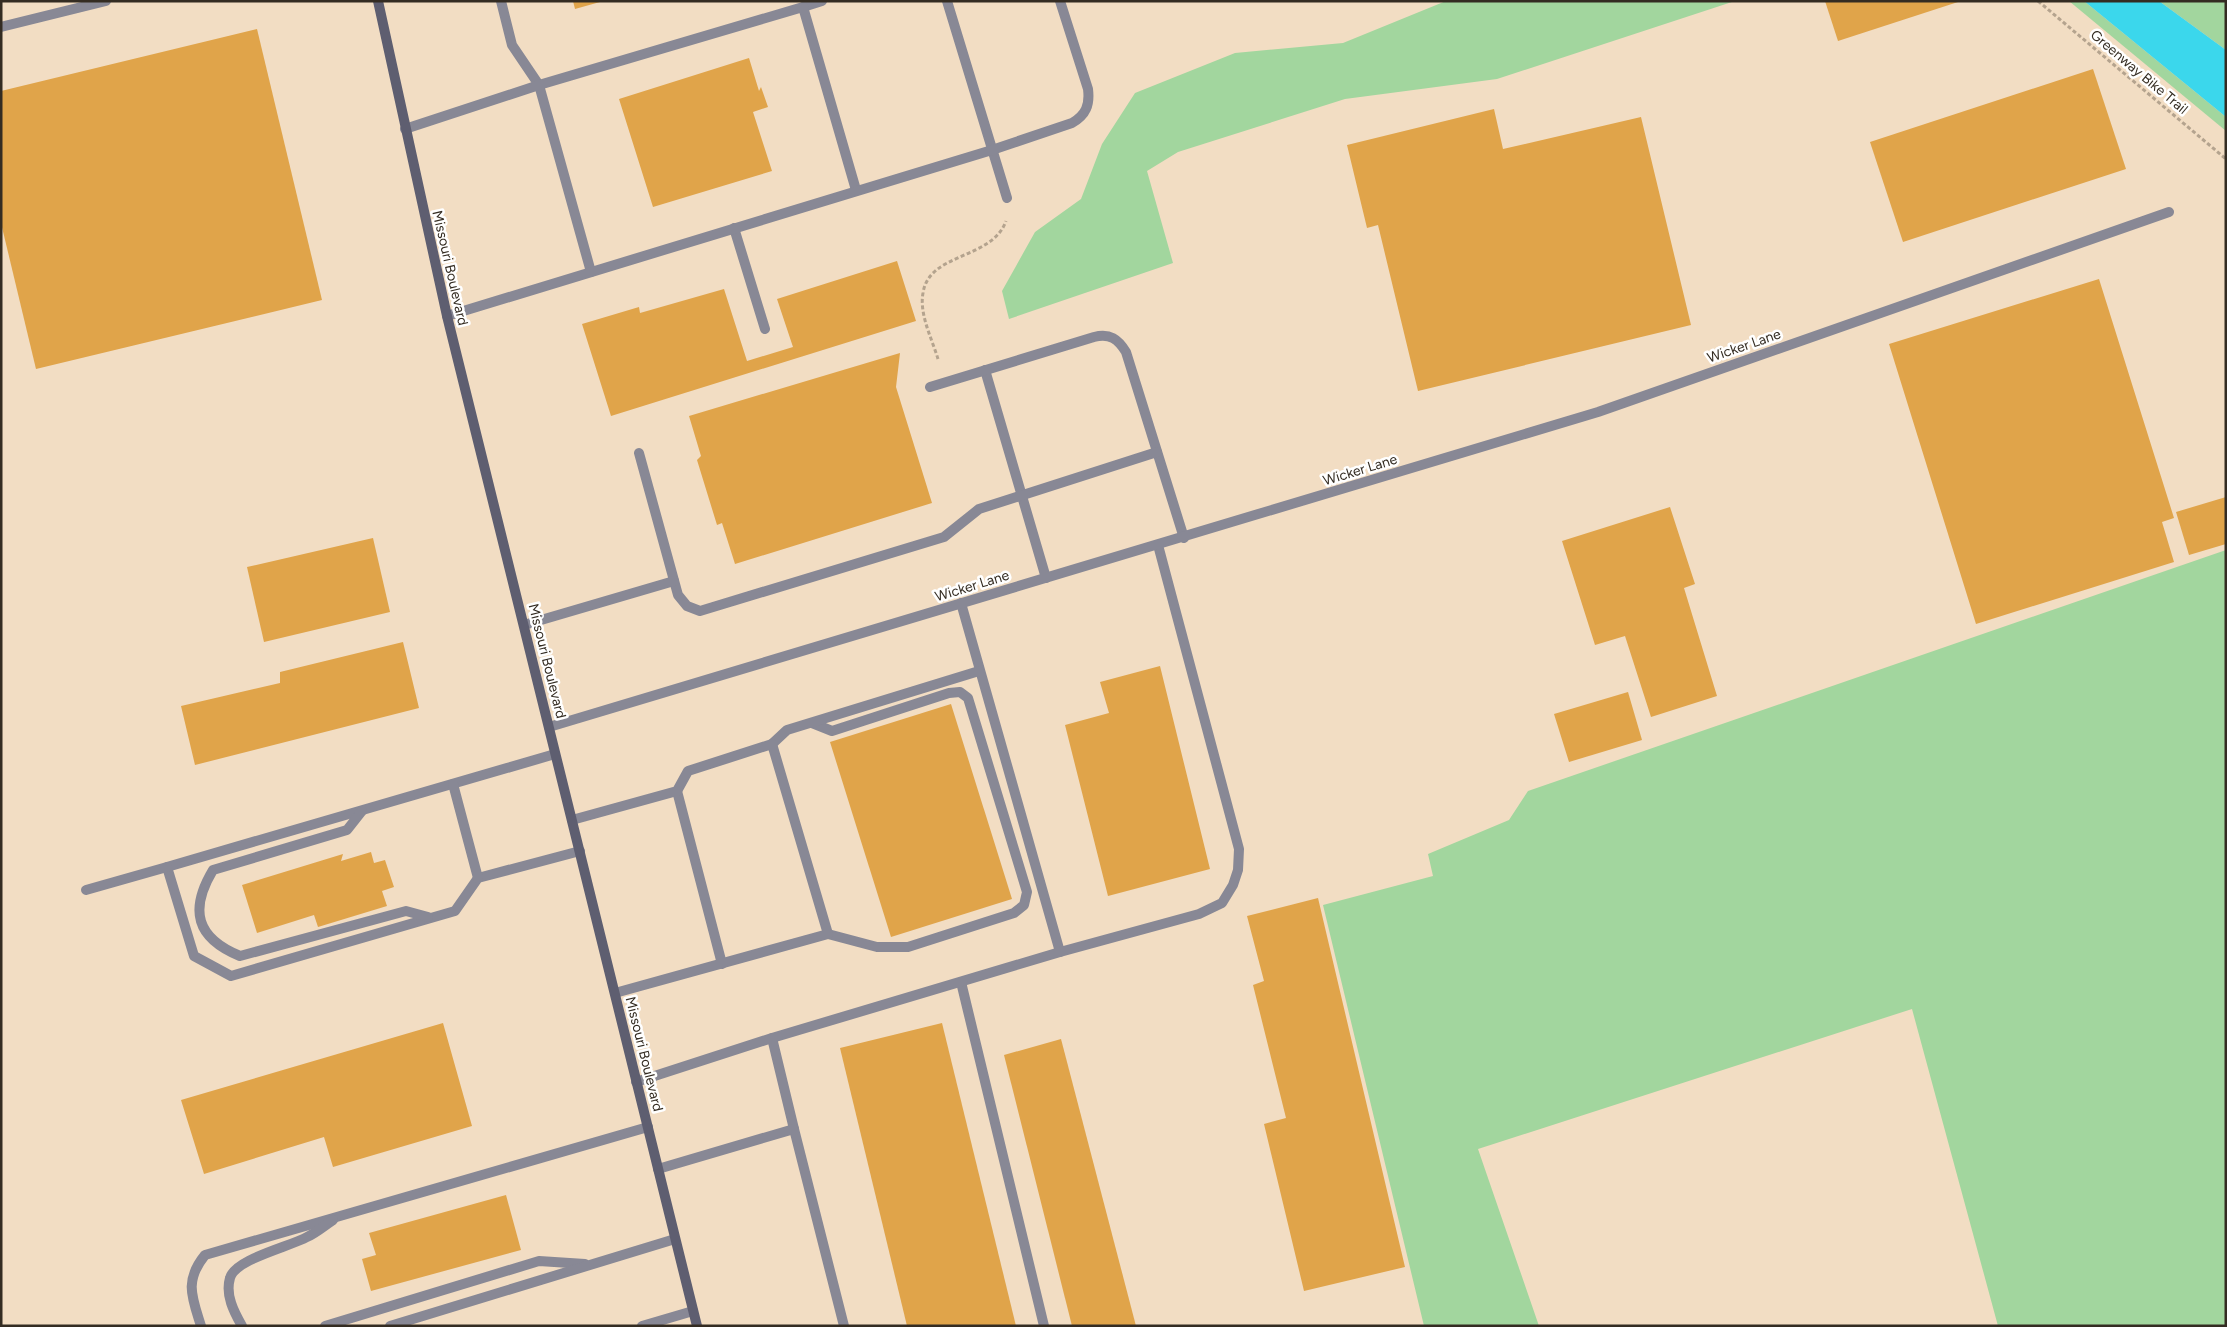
<svg xmlns="http://www.w3.org/2000/svg" width="2227" height="1327" viewBox="0 0 2227 1327" font-family="Figtree,sans-serif">
<style>
.green{fill:#a2d69e}
.water{fill:#3bd7ec}
.building{fill:#e0a44a}
.lines{fill:none;stroke-linecap:round;stroke-linejoin:round}
.path{stroke:#b4a38e;stroke-width:3;stroke-dasharray:4 2.5;stroke-linecap:butt}
.service{stroke:#888895;stroke-width:10}
.minor{stroke:#888895;stroke-width:10}
.secondary{stroke:#5e5e70;stroke-width:10}
.labels{text-anchor:middle;dominant-baseline:central;stroke-width:5;stroke-linejoin:round;paint-order:stroke}
.street-label{font-size:14px;fill:#342c22;stroke:#fff}
</style>
<rect width="100%" height="100%" fill="#f2ddc3"/>
<!-- green -->
<g class="green">
<path d="M1446 1H1735L1497 79 1345 99 1178 152 1147 171 1173 263 1009 319 1002 291 1035 232 1081 199 1102 144 1135 93 1235 53 1343 43Z"/>
<path d="M2069 1H2084L2226 117V131Z"/>
<path d="M2159 1H2226V50Z"/>
<path d="M2226 550V1326H1998L1912 1009 1478 1149 1539 1326H1424L1323 905 1433 876 1428 854 1509 820 1528 791Z"/>
</g>
<!-- water -->
<path class="water" d="M2084 1H2159L2226 50V117Z"/>
<!-- building -->
<g class="building">
<path d="M573 1H600V2L575 9Z"/>
<path d="M1825 1H1958V2L1838 41Z"/>
<path d="M257 29 322 300 36 369 1 223V91Z"/>
<path d="M749 58 759 91 761 87 768 107 753 112 772 171 653 207 619 99Z"/>
<path d="M2093 69 2126 169 1903 242 1870 142Z"/>
<path d="M1494 109 1503 149 1641 117 1691 325 1418 391 1378 225 1367 228 1347 145Z"/>
<path d="M897 261 916 321 611 416 582 324 639 307 640 313 724 289 747 361 793 347 777 299Z"/>
<path d="M2099 279 2174 518 2162 522 2174 562 1976 624 1889 344Z"/>
<path d="M900 353 896 387 932 503 735 564 722 523 717 525 697 460 701 456 689 416Z"/>
<path d="M2226 497V544L2189 555 2176 512Z"/>
<path d="M1670 507 1695 584 1684 588 1717 696 1651 717 1625 636 1595 645 1562 541Z"/>
<path d="M373 538 390 612 264 642 247 567Z"/>
<path d="M403 642 419 708 195 765 181 706 280 683V672Z"/>
<path d="M1160 666 1210 869 1108 896 1065 725 1109 713 1100 682Z"/>
<path d="M1628 692 1642 740 1569 762 1554 714Z"/>
<path d="M951 704 1012 899 891 937 830 742Z"/>
<path d="M371 852 374 863 385 860 394 887 382 891 387 906 318 927 314 915 257 933 242 885 343 854 341 861Z"/>
<path d="M1318 898 1405 1267 1304 1291 1264 1124 1286 1118 1253 985 1264 981 1247 916Z"/>
<path d="M443 1023 472 1126 333 1167 324 1137 204 1174 181 1100Z"/>
<path d="M942 1023 1016 1326H907L840 1048Z"/>
<path d="M1061 1039 1136 1326H1072L1004 1055Z"/>
<path d="M506 1195 521 1250 371 1291 362 1259 376 1255 369 1233Z"/>
</g>
<g class="lines">
<!-- path -->
<g class="path">
<path d="M2038 1 2226 159"/>
<path d="M938 359C932 339 919 314 923 293 929 252 992 260 1006 221"/>
</g>
<!-- service -->
<g class="service">
<path d="M501 1 512 45 539 85 591 272"/>
<path d="M947 1 1007 198"/>
<path d="M803 7 822 1"/>
<path d="M1 27 106 1"/>
<path d="M405 129 539 85 803 7 856 190"/>
<path d="M734 228 765 329"/>
<path d="M447 316 992 150 1072 123C1086 115 1090 105 1088 89L1060 1"/>
<path d="M985 370 1046 578"/>
<path d="M930 387 1094 337C1110 333 1118 339 1126 352L1184 538"/>
<path d="M639 453 678 595 687 606 700 611 944 537 979 509 1157 452"/>
<path d="M961 603 1060 952"/>
<path d="M524 625 674 581"/>
<path d="M812 723 832 731 949 693 960 692 968 698 1027 892 1024 905 1014 913 908 947H877L828 934"/>
<path d="M772 744 787 730 979 671"/>
<path d="M555 754 167 867 194 956 231 976 455 911 478 878 580 851"/>
<path d="M453 784 478 878"/>
<path d="M677 791 722 964"/>
<path d="M362 811 347 830 213 870C189 910 196 938 240 956L406 911 428 917"/>
<path d="M572 820 677 791 688 771 772 744 828 934 615 993"/>
<path d="M86 890 167 867"/>
<path d="M961 982 1044 1326"/>
<path d="M772 1038 794 1129"/>
<path d="M636 1082 772 1038 1060 952 1199 914 1222 903 1233 885 1238 870 1239 849 1158 545"/>
<path d="M658 1169 794 1129 844 1326"/>
<path d="M201 1326C192 1297 184 1281 205 1255L648 1127"/>
<path d="M242 1326C234 1312 225 1295 230 1278 235 1259 289 1247 307 1237 316 1233 324 1226 333 1220"/>
<path d="M325 1326 539 1261 585 1264"/>
<path d="M390 1326 675 1239"/>
</g>
<!-- minor -->
<g class="minor">
<path d="M549 727 1598 412 2169 212"/>
<path d="M642 1326 693 1311"/>
</g>
<!-- secondary -->
<path class="secondary" d="M378 1 447 316 697 1326"/>
</g>
<g class="labels">
<!-- street labels -->
<g class="street-label">
<text transform="translate(2139 72) rotate(40)">Greenway Bike Trail</text>
<text transform="translate(450 268) rotate(77)">Missouri Boulevard</text>
<text transform="translate(1744 346) rotate(-19)">Wicker Lane</text>
<text transform="translate(1360 470) rotate(-17)">Wicker Lane</text>
<text transform="translate(972 586) rotate(-17)">Wicker Lane</text>
<text transform="translate(547 661) rotate(76)">Missouri Boulevard</text>
<text transform="translate(644 1054) rotate(76)">Missouri Boulevard</text>
</g>
</g>
<!-- border -->
<rect width="2227" height="1327" fill="none" stroke="#342c22" stroke-width="5"/>
</svg>
